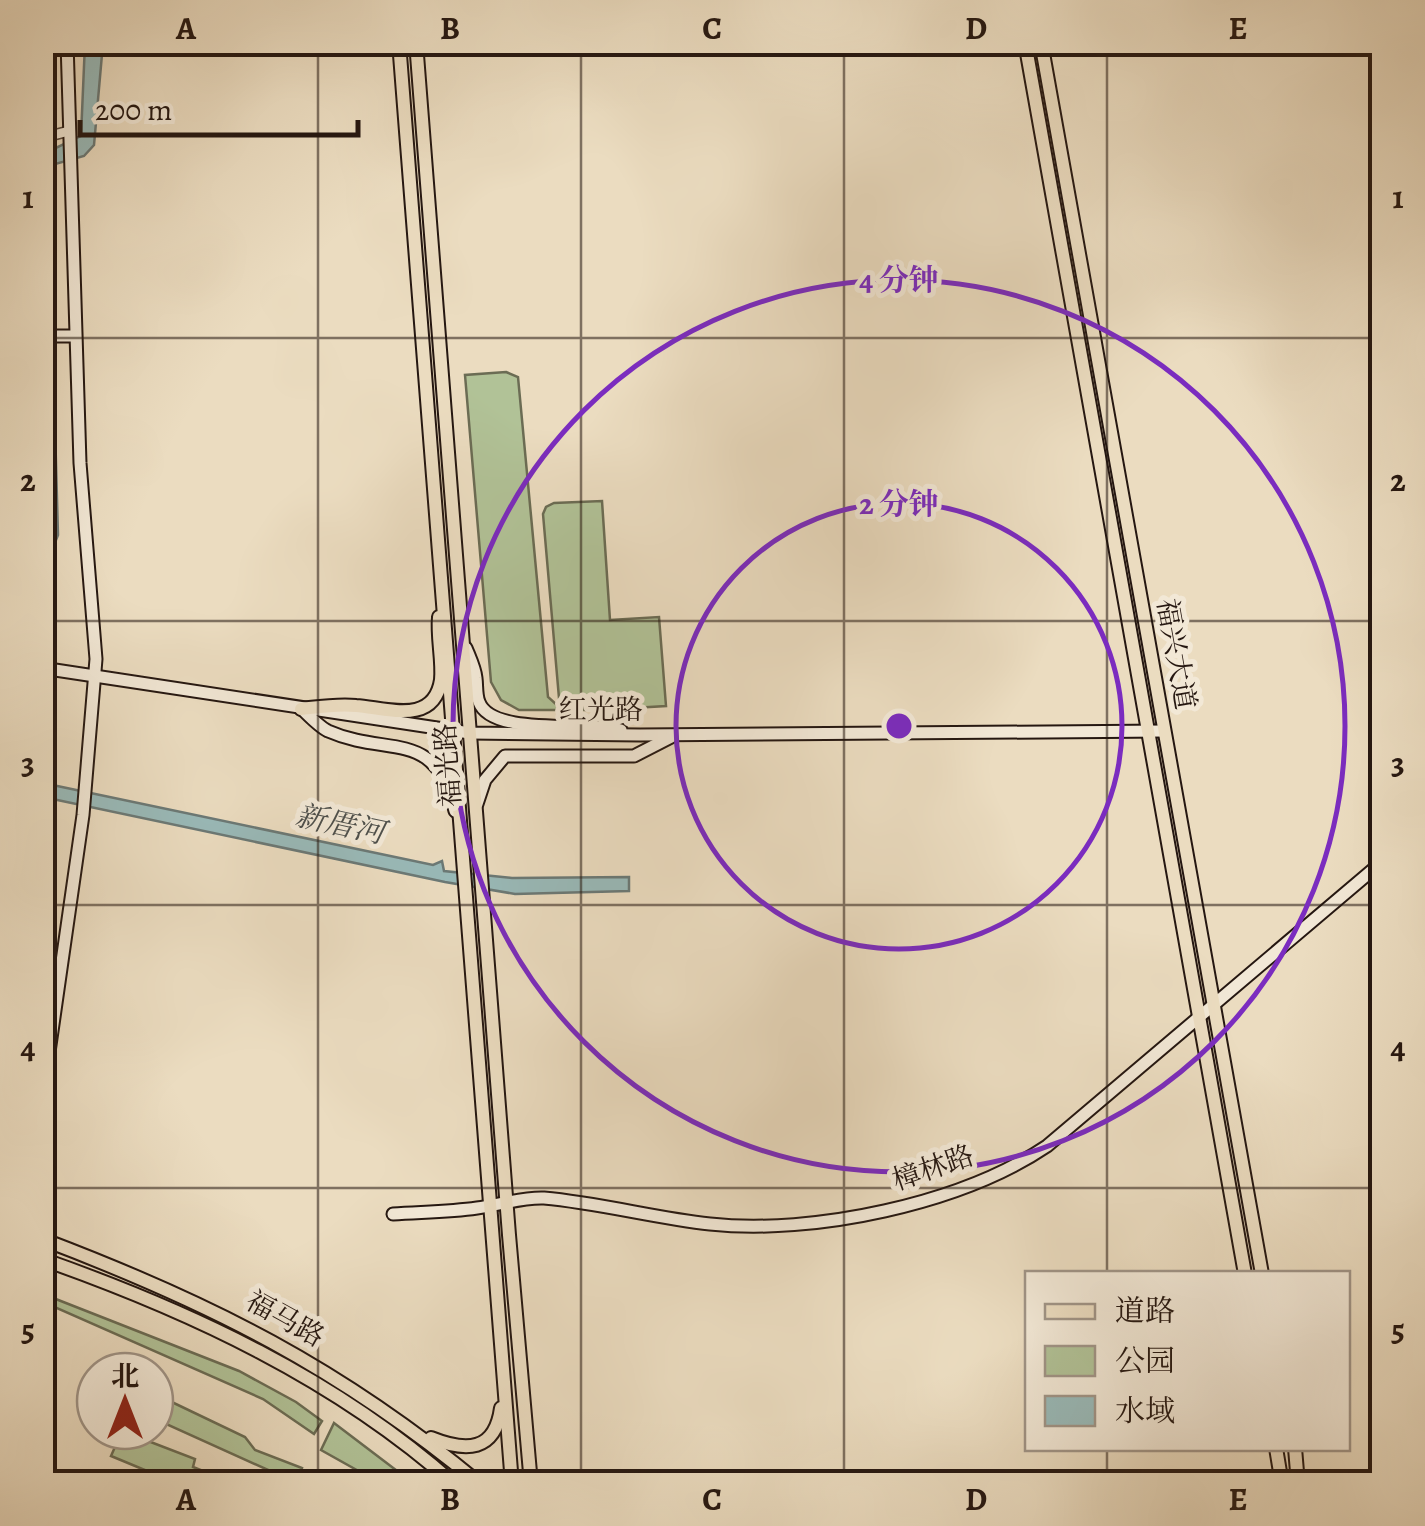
<svg xmlns="http://www.w3.org/2000/svg" width="1425" height="1526" viewBox="0 0 1425 1526" font-family="Alegreya,'Noto Serif SC',serif">
<style>
.green{fill:#b1c297;stroke:#6b6c54;stroke-width:2.5}
.water{fill:#99bab9;stroke:#6b7976;stroke-width:2.5}
.lines{fill:none;stroke-linecap:round;stroke-linejoin:round}
.shore{stroke:#5f6865;stroke-width:2.5}
.street-casing{stroke:#56483d;stroke-width:12}
.secondary-casing{stroke:#251711;stroke-width:15}
.primary-casing{stroke:#251711;stroke-width:16}
.street{stroke:#f2e8d6;stroke-width:9}
.secondary{stroke:#f2e8d6;stroke-width:11}
.primary{stroke:#ebdcc0;stroke-width:12}
.grid{fill:none;stroke:#251711;stroke-width:2.5;stroke-opacity:0.55}
.ring{fill:none;stroke:#7b2cbf;stroke-width:5}
.labels{text-anchor:middle;dominant-baseline:central;stroke-width:10;stroke-linejoin:round;paint-order:stroke}
.street-label{font-size:28px;fill:#251711;stroke:#f2e8d6}
.water-label{font-size:30px;font-style:italic;fill:#4e504c;stroke:#f2e8d6}
.centre{fill:#7b2cbf;stroke:#f2e8d6;stroke-width:5}
.ring-label{font-size:30px;text-anchor:middle;font-weight:bold;fill:#7b2cbf;stroke:#f2e8d6;stroke-width:10;stroke-linejoin:round;paint-order:stroke}
.neatline{fill:none;stroke:#251711;stroke-width:4}
.grid-label{font-size:32px;text-anchor:middle;font-weight:bold;fill:#251711}
</style>
<rect width="100%" height="100%" fill="#ebdcc0"/>
<filter id="stains"><feTurbulence type="fractalNoise" baseFrequency=".002" numOctaves="4"/><feColorMatrix values="0 0 0 0 .2 0 0 0 0 .09 0 0 0 0 .02 0 0 0 .5 -.17"/></filter>
<radialGradient id="worn" r=".72"><stop offset=".6" stop-color="#630" stop-opacity="0"/><stop offset="1" stop-color="#630" stop-opacity=".3"/></radialGradient>
<!-- green -->
<g class="green">
<path d="M506 372 518 377 548 697 558 706 615 710H519L501 700 491 682 465 375Z"/>
<path d="M602 501 610 620 659 617 666 706 616 709 615 698H559L543 514 546 507 554 503Z"/>
<path d="M43 1294 239 1371 296 1402 322 1421 314 1434 263 1399 43 1302Z"/>
<path d="M155 1394 245 1437 255 1450 302 1468 297 1483 155 1419Z"/>
<path d="M334 1423 413 1483H380L321 1450Z"/>
<path d="M122 1431 195 1459 193 1467 233 1483H176L111 1456Z"/>
</g>
<!-- water -->
<g class="water">
<path d="M85 43H103L94 145 84 156 55 164 48 174 58 535 54 545 43 559V154L81 136Z"/>
<path d="M43 783 433 865 442 861 444 871 512 878 629 877V891L515 894 445 882 43 797Z"/>
</g>
<g class="lines">
<!-- shore -->
<path class="shore" d="M42 544 48 534 43 344"/>
<!-- street casing -->
<g class="street-casing">
<path id="street" d="M42 138 69 131"/>
</g>
<!-- secondary casing -->
<g class="secondary-casing">
<g id="secondary">
<path d="M42 336H74"/>
<path d="M466 648C470 658 475 668 476 678 477 685 476 695 479 702 492 737 589 721 621 730"/>
<path d="M42 668 470 733 640 735 1164 731"/>
<path d="M304 711C311 718 320 727 328 731 389 758 435 726 455 811"/>
<path d="M477 804 485 780 505 756H634L671 737"/>
<path d="M42 1101 83 815 96 659 80 463 67 42"/>
<path d="M393 1214C420 1212 449 1212 477 1208 499 1205 522 1197 544 1198 600 1203 655 1218 710 1224 813 1235 961 1204 1047 1146L1382 862"/>
</g>
</g>
<!-- primary casing -->
<g class="primary-casing">
<g id="primary">
<path d="M399 42 512 1484"/>
<path d="M416 42 509 1235 531 1484"/>
<path d="M1025 42 1245 1274"/>
<path d="M1041 42 1262 1274"/>
<path d="M301 709C319 707 338 704 356 706 386 708 434 726 441 680 443 660 437 638 439 617"/>
<path d="M42 1239C211 1303 340 1368 480 1484"/>
<path d="M42 1259C190 1311 336 1379 454 1484"/>
<path d="M431 1438C466 1452 495 1452 501 1408"/>
<path d="M1276 1448 1282 1484"/>
<path d="M1295 1448 1298 1484"/>
</g>
</g>
<!-- street -->
<use href="#street" class="street"/>
<!-- secondary -->
<use href="#secondary" class="secondary"/>
<!-- primary -->
<use href="#primary" class="primary"/>
</g>
<!-- grid -->
<path class="grid" d="M318 42V1484M581 42V1484M844 42V1484M1107 42V1274M42 338H1382M42 621H1382M42 905H1382M42 1188H1382M1107 1448V1484"/>
<!-- distance rings -->
<g class="ring">
<circle cx="899" cy="726" r="223"/>
<circle cx="899" cy="726" r="446"/>
</g>
<g class="labels">
<!-- street labels -->
<g class="street-label">
<text transform="translate(1176 654) rotate(80)">福兴大道</text>
<text x="601" y="710">红光路</text>
<text transform="translate(448 765) rotate(-94)">福光路</text>
<text transform="translate(933 1168) rotate(-19)">樟林路</text>
<text transform="translate(285 1319) rotate(29)">福马路</text>
</g>
<!-- water labels -->
<g class="water-label">
<text transform="translate(340 824) rotate(12)">新厝河</text>
</g>
</g>
<circle cx="899" cy="726" r="15" class="centre"/>
<g class="ring-label">
<text x="899" y="290">4 分钟</text>
<text x="899" y="514">2 分钟</text>
</g>
<!-- margin -->
<rect width="1425" height="1526" fill="none" stroke="#ebdcc0" stroke-width="110"/>
<!-- legend -->
<rect x="1025" y="1271" width="325" height="180" fill="#f2e8d6" stroke="#a09487" stroke-width="2.5"/>
<rect x="1045" y="1304" width="50" height="15" fill="#ebdcc0" stroke="#a09487" stroke-width="2.5"/>
<text x="1115" y="1321" font-size="30" fill="#251711">道路</text>
<rect x="1045" y="1346" width="50" height="30" fill="#b1c297" stroke="#a09487" stroke-width="2.5"/>
<text x="1115" y="1371" font-size="30" fill="#251711">公园</text>
<rect x="1045" y="1396" width="50" height="30" fill="#99bab9" stroke="#a09487" stroke-width="2.5"/>
<text x="1115" y="1421" font-size="30" fill="#251711">水域</text>
<!-- north arrow -->
<g transform="translate(125 1401)"><circle r="48" fill="#f2e8d6" stroke="#a09487" stroke-width="2.5"/>
<path d="M0-8L18 38L0 25L-18 38Z" fill="#8f2418"/>
<text y="-15" font-size="28" font-weight="bold" text-anchor="middle" fill="#251711">北</text>
</g>
<!-- scale -->
<path d="M80 120v15h278v-15" fill="none" stroke="#251711" stroke-width="5"/>
<text x="95" y="120" font-size="30" fill="#251711" stroke="#f2e8d6" stroke-width="8" paint-order="stroke">200 m</text>
<rect x="55" y="55" width="1315" height="1416" class="neatline"/>
<g class="grid-label">
<text x="186" y="39">A</text>
<text x="450" y="39">B</text>
<text x="712" y="39">C</text>
<text x="976" y="39">D</text>
<text x="1238" y="39">E</text>
<text x="28" y="208">1</text>
<text x="1398" y="208">1</text>
<text x="28" y="491">2</text>
<text x="1398" y="491">2</text>
<text x="28" y="774">3</text>
<text x="1398" y="774">3</text>
<text x="28" y="1058">4</text>
<text x="1398" y="1058">4</text>
<text x="28" y="1341">5</text>
<text x="1398" y="1341">5</text>
<text x="186" y="1510">A</text>
<text x="450" y="1510">B</text>
<text x="712" y="1510">C</text>
<text x="976" y="1510">D</text>
<text x="1238" y="1510">E</text>
</g>
<rect width="100%" height="100%" filter="url(#stains)"/>
<rect width="100%" height="100%" fill="url(#worn)"/>
</svg>
